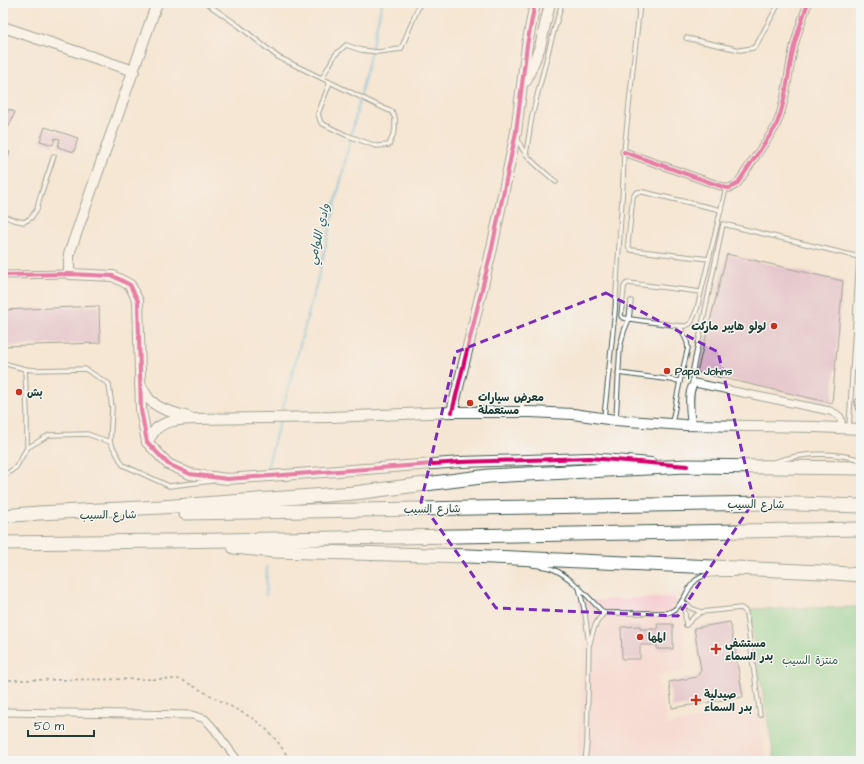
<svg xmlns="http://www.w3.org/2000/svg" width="864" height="764" viewBox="0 0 864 764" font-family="'Architects Daughter','Playpen Sans Arabic',sans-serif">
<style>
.built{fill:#f7cfd2}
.green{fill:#81d698;stroke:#508a66}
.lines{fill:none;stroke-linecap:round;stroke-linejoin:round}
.stream{stroke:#4eb4cd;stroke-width:2.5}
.building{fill:#d1a5c5}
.lane-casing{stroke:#3f564c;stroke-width:5.5}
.street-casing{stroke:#3f564c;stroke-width:9}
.secondary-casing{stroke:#3f564c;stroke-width:12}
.highway-casing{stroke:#3f564c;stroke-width:15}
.path{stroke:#3f564c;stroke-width:1.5;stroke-dasharray:3 3;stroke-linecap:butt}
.lane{stroke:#fff;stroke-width:3.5}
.street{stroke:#fff;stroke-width:7}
.secondary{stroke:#fff;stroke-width:10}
.highway{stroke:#fff;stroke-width:13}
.cycleway-casing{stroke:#f6f6f2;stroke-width:6}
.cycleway{stroke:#d6006c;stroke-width:4}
.marked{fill:none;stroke:#7b2cbf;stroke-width:3;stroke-dasharray:8 5;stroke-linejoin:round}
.poi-dot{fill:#c8321e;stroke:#f6f6f2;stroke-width:1.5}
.labels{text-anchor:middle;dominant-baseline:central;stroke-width:3;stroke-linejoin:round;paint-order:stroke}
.poi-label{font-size:11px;font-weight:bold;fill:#1f3d34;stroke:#f6f6f2;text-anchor:start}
.street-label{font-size:11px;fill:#1f3d34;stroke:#f6f6f2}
.park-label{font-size:11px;fill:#335c48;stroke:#f6f6f2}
.water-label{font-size:12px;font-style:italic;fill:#2b5b5a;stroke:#f6f6f2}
</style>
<rect width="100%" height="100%" fill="#f6f6f2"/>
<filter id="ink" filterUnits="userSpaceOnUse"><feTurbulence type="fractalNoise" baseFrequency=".025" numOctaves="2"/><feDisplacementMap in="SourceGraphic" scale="8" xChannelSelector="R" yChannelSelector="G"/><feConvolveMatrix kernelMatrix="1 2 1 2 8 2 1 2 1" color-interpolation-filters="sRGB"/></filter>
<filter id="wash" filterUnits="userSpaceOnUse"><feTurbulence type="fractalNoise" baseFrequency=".012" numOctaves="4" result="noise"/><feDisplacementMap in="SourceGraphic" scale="16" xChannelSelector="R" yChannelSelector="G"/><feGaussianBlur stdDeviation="0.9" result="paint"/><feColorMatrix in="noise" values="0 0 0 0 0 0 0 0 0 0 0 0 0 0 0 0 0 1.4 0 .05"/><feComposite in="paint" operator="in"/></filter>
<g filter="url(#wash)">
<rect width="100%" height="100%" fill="#f5e6d4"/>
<!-- built -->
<path class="built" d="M675 597 683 626 685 671 657 675 667 725 757 707 765 761H577L585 643 579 610 578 601 599 600Z"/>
<!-- green -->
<path class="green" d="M861 607V761H775L748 609Z"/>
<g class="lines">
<!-- stream -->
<g class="stream">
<path d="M281 415 320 270 382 3"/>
<path d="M267 468 280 420"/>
<path d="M266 595 267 567"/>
</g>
</g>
<g id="blocks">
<!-- building -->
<g class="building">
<path d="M9 109 15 112 6 133 3 131V122Z"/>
<path d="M45 127 78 138 74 152 58 147 60 139 55 138 53 145 40 141Z"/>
<path d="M3 150 10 152 3 173Z"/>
<path d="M727 254 843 281 832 403 697 372Z"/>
<path d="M99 306 100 343 3 346V310Z"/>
<path d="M861 398V414L858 415 854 400Z"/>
<path d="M730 622 743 697 672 708 669 682 697 677 701 670 694 628Z"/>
<path d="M657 624H673V649H657V645H640V659H622L621 627 640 626V629H658Z"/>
</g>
</g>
</g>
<g filter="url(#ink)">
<use href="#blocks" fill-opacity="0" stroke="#3f564c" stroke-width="1"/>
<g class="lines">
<!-- lane casing -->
<g class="lane-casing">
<g id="lane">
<path d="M206 3 239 26 278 57 377 105 392 112 395 118V130L389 145 376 146 346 135 321 123 318 114 330 82"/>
<path d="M686 38 740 50 753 48 757 44 779 3"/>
<path d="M322 78 335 55 346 45 361 50 378 52 401 49 420 3"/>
<path d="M518 139C523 157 543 170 556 182"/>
<path d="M526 154 532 116 550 45 562 3"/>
<path d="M3 216 14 220 24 222 31 218 37 209 40 197 54 156"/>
<path d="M709 259 631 250 629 248 628 243 633 196C636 192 638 191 643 192L721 210"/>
<path d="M701 292 628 283 626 284 624 287 621 316 623 318 680 326H686L691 323 697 309 726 188"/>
<path d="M3 363 25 369"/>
<path d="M618 373 680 381"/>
<path d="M692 385 693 369 723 224 859 257 849 428"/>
<path d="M604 418 615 311 623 183 624 152 640 3"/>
<path d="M616 419 620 347 624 331 629 319 631 301"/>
<path d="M672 423 680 381 688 348 687 342 680 326"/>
<path d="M27 448V411L25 369 34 370 85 369 109 384 112 408 110 442 123 465 169 486 212 481"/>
<path d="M774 462C801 453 833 451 861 460"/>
<path d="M3 477 16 467 27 448 49 435 87 434 110 442"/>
<path d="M533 565C540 566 549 567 555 570 575 580 588 598 604 613H667C686 608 685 584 701 577 710 573 726 575 736 574"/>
<path d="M579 587 585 613 589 644 587 744 585 761"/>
<path d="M682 601 685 613 686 625"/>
<path d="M683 602 691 608 701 612"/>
<path d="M686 625 693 618 701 612 741 608 744 610 746 613 760 715"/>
<path d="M590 643C593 630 595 622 604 613"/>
</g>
</g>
<!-- street casing -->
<g class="street-casing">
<g id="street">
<path d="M624 152 726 188H730L737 184 775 128C785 106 787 81 792 56 795 38 802 20 808 3"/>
<path d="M3 275 69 274"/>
<path d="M691 425C691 414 686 390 695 383L830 411C841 416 842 417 841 429"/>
<path d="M3 712 192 715 205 719 214 729 238 761"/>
</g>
</g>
<!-- secondary casing -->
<g class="secondary-casing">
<g id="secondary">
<path d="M157 3 69 254V274L113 276 130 285 138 301 141 410 147 442 168 464 190 474 227 479 461 462 590 458 651 463"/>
<path d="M3 27 134 71"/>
<path d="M526 81 540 47 550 3"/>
<path d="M140 385C143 389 146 395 149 399 159 410 175 413 188 417"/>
<path d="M452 412 492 248 516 132 527 45 535 3"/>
<path d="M147 442C150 438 153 433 156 429 167 419 183 420 196 419L331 417 452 412H530L573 414 615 420 684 425 815 427 861 429"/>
</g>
</g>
<!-- highway casing -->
<g class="highway-casing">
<g id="highway">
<path d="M185 513 768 503 861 506"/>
<path d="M3 516 39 513 161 507 354 493 489 476 687 466 861 468"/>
<path d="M3 543 167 541 861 529"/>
<path d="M234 547 274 551 469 556 757 569 821 572 861 575"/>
</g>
</g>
<!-- path -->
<path class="path" d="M3 680 178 679 184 681 254 719 266 729 277 741 291 761"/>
<!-- lane -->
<use href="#lane" class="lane"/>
<!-- street -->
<use href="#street" class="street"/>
<!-- secondary -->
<use href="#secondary" class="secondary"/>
<!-- highway -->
<use href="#highway" class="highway"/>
<!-- cycleway casing -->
<g class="cycleway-casing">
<g id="cycleway">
<path d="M624 152 726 188H730L737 184 775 128C785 106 787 81 792 56 795 38 802 20 808 3"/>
<path d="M3 275 69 274 113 276 130 285 138 301 141 410 147 442 168 464 190 474 227 479 461 462 590 458 687 466"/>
<path d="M452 412 492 248 516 132 527 45 535 3"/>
</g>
</g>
<!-- cycleway -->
<use href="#cycleway" class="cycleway"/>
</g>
</g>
<!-- marked area -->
<path d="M0 0H864V764H0ZM606 293 718 352 754 501 678 616 496 608 421 502 456 352Z" fill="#f5e6d4" fill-opacity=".55" fill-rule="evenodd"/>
<path class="marked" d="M606 293 718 352 754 501 678 616 496 608 421 502 456 352Z"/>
<!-- markers -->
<g class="poi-dot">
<circle cx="774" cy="326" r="4"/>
<circle cx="667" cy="371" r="4"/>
<circle cx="19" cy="392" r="4"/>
<circle cx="470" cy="403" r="4"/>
<circle cx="640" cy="637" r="4"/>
<path d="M714 643h4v4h4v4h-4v4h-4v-4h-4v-4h4z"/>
<path d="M694 694h4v4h4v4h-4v4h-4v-4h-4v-4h4z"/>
</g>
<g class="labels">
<!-- poi labels -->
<g class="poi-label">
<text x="766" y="326" text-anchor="end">لولو هايبر ماركت</text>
<text x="675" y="371">Papa Johns</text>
<text x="27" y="392">بش</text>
<text x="478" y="397">معرض سيارات<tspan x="478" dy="13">مستعملة</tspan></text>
<text x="648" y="637">المها</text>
<text x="725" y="643">مستشفى<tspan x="725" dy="13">بدر السماء</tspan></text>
<text x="704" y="694">صيدلية<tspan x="704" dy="13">بدر السماء</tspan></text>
</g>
<!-- street labels -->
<g class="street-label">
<text x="756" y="504">شارع السيب</text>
<text transform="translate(432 509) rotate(-1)">شارع السيب</text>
<text transform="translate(108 515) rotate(-1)">شارع السيب</text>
</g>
<!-- park labels -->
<g class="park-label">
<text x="810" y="660">منتزة السيب</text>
</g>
<!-- water labels -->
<g class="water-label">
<text transform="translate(319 234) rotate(-77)">وادي اللوامي</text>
</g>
</g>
<!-- margin -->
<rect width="864" height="764" fill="none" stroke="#f6f6f2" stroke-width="16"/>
<!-- scale -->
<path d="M28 730v6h66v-6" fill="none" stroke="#1f3d34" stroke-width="2"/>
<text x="34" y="730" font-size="12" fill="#1f3d34" stroke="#f6f6f2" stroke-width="3" paint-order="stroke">50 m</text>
</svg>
